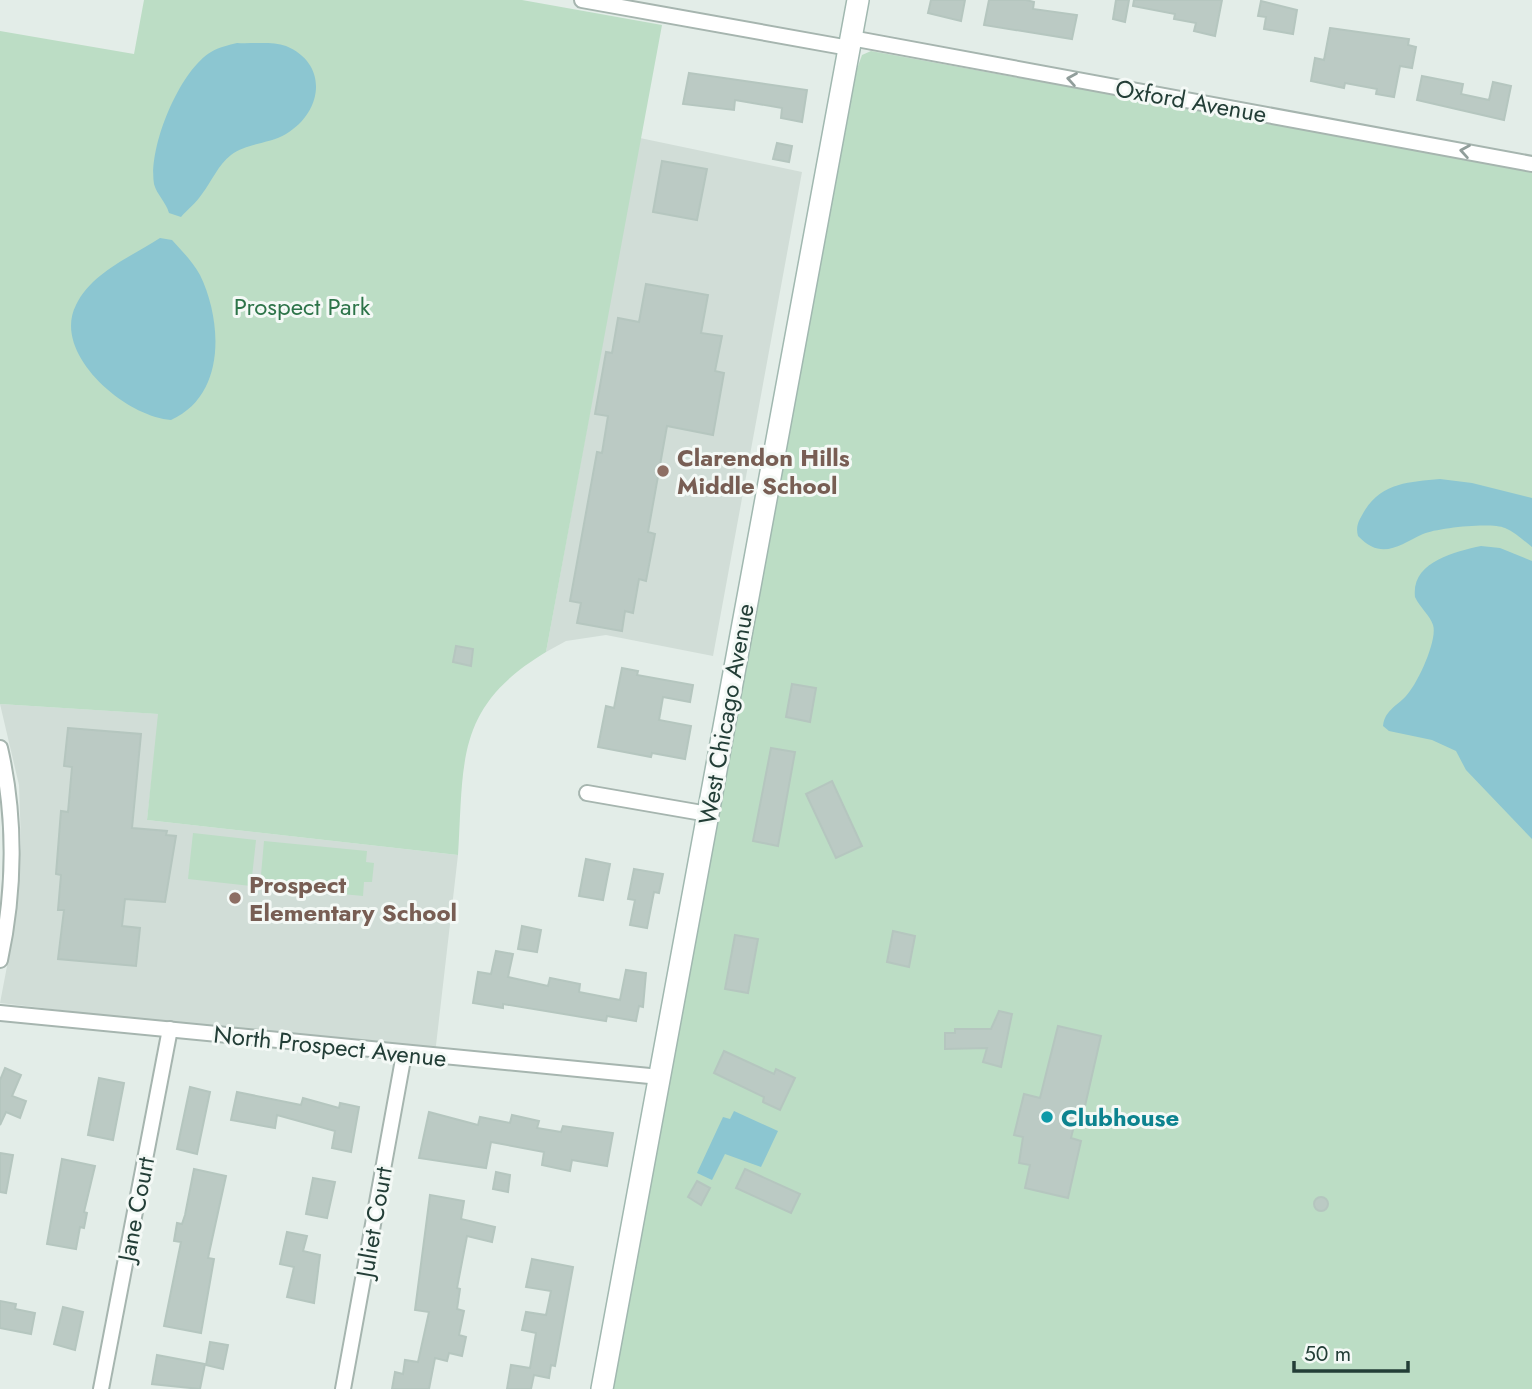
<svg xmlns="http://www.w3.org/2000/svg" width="1532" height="1389" viewBox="0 0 1532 1389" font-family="Jost,sans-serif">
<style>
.built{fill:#d1ddd7}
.green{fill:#bcddc5}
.water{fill:#8cc6d1}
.building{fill:#bbcac4;stroke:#b5c6bf;stroke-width:2}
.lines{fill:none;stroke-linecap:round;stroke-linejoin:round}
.minor-casing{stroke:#a6b5af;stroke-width:18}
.secondary-casing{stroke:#a1b8b0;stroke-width:24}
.minor{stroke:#fff;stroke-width:14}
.secondary{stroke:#fff;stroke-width:21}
.oneway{stroke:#919e9b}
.education-dot{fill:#8d6e63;stroke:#f4f9f6;stroke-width:2.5}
.culture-dot{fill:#0f9aa8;stroke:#f4f9f6;stroke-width:2.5}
.labels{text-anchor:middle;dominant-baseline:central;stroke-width:6;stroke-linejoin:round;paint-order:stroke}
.street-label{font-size:24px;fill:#233e37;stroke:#f4f9f6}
.park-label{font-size:24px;fill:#2d7449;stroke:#f4f9f6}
.education-label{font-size:24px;font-weight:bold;fill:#785e54;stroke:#f4f9f6;text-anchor:start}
.culture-label{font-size:24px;font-weight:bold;fill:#0d838f;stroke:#f4f9f6;text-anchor:start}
</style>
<rect width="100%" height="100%" fill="#e3ede8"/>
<!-- built -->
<g class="built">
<path d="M640 138 802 172 713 656 606 635 566 641 546 652Z"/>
<path d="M0 704 159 714 147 820 458 855 435 1054 0 1003 12 940 21 844 19 785Z"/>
</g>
<!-- green -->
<g class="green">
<path d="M144 0H522L662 25 546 652C455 707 464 760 458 855L147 820 158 714 0 704V31L134 54Z"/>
<path d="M871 51 1532 171V1389H612L857 69 862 55Z"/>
<path d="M193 833 256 840 251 886 188 879Z"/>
<path d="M264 841 367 851 366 862 374 863 372 882H364L363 896 260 886Z"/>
</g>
<!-- water -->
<g class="water">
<path d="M237 43C252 44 272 41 286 46 329 64 323 112 286 134 269 144 247 143 231 155 218 165 212 181 202 194 196 203 187 210 181 217L169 213C166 202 157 195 154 184 148 148 179 71 211 52 219 47 229 45 237 43Z"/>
<path d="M160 238 172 240C182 251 193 262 200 275 222 320 227 395 171 420 126 417 51 354 76 305 92 272 131 257 160 238Z"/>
<path d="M1440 479 1472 483 1532 498V547C1524 541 1515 532 1505 528 1491 522 1437 528 1423 534 1399 545 1382 561 1358 536 1355 525 1360 519 1365 510 1383 482 1410 482 1440 479Z"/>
<path d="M1481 546 1500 548 1532 561V839L1466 770 1456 751 1432 740 1389 731 1383 726C1385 710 1396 707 1406 696 1417 685 1438 640 1433 625 1430 615 1420 608 1415 597 1411 562 1454 552 1481 546Z"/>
<path d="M734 1111 778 1131 761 1167 725 1154 712 1180 697 1173 723 1117 730 1119Z"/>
</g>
<!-- building -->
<g class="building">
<path d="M931 0H965L961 21 928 13Z"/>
<path d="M989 0H1026L1034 2 1033 9 1077 15 1072 39 984 25Z"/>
<path d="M1116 0H1129L1125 22 1113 19Z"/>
<path d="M1134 0H1222L1215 36 1194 31 1196 23 1174 19 1175 14 1133 6Z"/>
<path d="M1261 1 1297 10 1293 34 1264 29 1266 17 1258 16Z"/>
<path d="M1330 28 1409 39 1408 45 1416 47 1412 68 1400 66 1394 97 1376 94 1377 89 1345 83 1344 88 1311 81 1315 58 1324 60Z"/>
<path d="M689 73 807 90 802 122 781 118 782 108 735 100 734 110 683 104Z"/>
<path d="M1422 76 1463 84 1461 94 1489 100 1493 82 1511 86 1504 120 1417 100Z"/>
<path d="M777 143 792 146 789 162 773 159Z"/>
<path d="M662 161 707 169 697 220 653 212Z"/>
<path d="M646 284 708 295 701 333 722 336 715 371 724 373 713 435 667 426 648 532 655 534 646 581 639 579 633 613 625 611 622 631 577 623 581 603 570 601 597 452 602 453 608 416 595 414 606 352 612 353 618 318 639 322Z"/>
<path d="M456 646 473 649 471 666 453 662Z"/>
<path d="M622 668 638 671 637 675 693 685 690 702 663 697 659 720 691 726 685 759 652 753 651 757 598 747 606 706 614 708Z"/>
<path d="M792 684 816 688 810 722 786 717Z"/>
<path d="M68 728 141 734 132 828 167 831 166 835 176 836 165 902 125 899 122 926 140 928 136 966 58 959 64 910H58L61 875 56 874 61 811 68 812 72 767 64 766Z"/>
<path d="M771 748 795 752 778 846 753 841Z"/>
<path d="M832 781 862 846 836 858 806 794Z"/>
<path d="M586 859 610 864 603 900 579 896Z"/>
<path d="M634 869 663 874 659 893 654 892 647 928 630 925 635 900 628 899Z"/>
<path d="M522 926 541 930 537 952 518 949Z"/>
<path d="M893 931 915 936 909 967 887 962Z"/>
<path d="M735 935 758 939 748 993 725 989Z"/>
<path d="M496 951 513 954 508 977 548 986 550 978 580 984 579 992 620 1000 626 970 646 973 643 1007 639 1006 636 1021 607 1016 606 1021 503 1004V1008L473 1003 478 972 491 974Z"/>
<path d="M999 1011 1012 1014 1001 1067 983 1062 987 1048 945 1049V1033H955V1029H991Z"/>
<path d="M1058 1026 1101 1036 1085 1106 1079 1105 1071 1138 1081 1141 1068 1198 1025 1188 1030 1165 1019 1163 1023 1137 1014 1135 1024 1094 1040 1098Z"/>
<path d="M724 1051 774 1074 776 1069 795 1078 780 1110 763 1102 764 1097 714 1073Z"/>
<path d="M5 1068 21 1075 12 1096 26 1101 20 1118 6 1112 0 1125V1080Z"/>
<path d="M99 1078 124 1083 113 1140 88 1135Z"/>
<path d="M190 1087 210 1092 197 1154 177 1149Z"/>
<path d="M237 1092 301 1105 303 1098 339 1108 340 1103 359 1107 351 1152 332 1148 335 1131 277 1115 275 1128 231 1120Z"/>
<path d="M429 1112 478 1125 480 1117 510 1123 512 1115 539 1121 537 1128 561 1132 563 1126 613 1133 607 1166 572 1160 570 1171 542 1165 544 1152 491 1142 486 1168 419 1158Z"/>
<path d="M0 1153 13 1155 6 1193 0 1192Z"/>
<path d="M62 1159 95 1166 84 1212 87 1213 84 1228 80 1227 76 1249 47 1244Z"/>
<path d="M194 1169 226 1176 208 1258 214 1259 201 1333 164 1326 181 1242 174 1241 177 1223 182 1224 185 1215Z"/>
<path d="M745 1169 800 1194 791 1213 736 1188Z"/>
<path d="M496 1172 510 1175 508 1192 493 1189Z"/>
<path d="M313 1178 335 1182 327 1218 306 1214Z"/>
<path d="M697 1181 710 1188 701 1205 688 1197Z"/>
<path d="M430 1195 464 1201 461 1219 495 1227 492 1242 467 1236 457 1288 460 1289 457 1309 464 1311 459 1335 466 1337 462 1356 449 1353 447 1361 435 1358 429 1389H392L395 1372 403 1374 405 1360 418 1362 429 1312 415 1310Z"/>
<circle cx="1321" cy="1204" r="7"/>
<path d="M287 1232 307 1236 303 1251 320 1255 314 1303 287 1297 294 1267 280 1264Z"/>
<path d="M532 1259 573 1267 555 1366 551 1365 549 1378 534 1375 531 1389H507L511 1365 530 1368 536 1333 522 1330 526 1312 546 1315 551 1291 526 1287Z"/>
<path d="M0 1301 16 1304 15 1309 35 1313 31 1334 0 1328Z"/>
<path d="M63 1307 83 1312 75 1350 54 1344Z"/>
<path d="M210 1342 228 1345 223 1369 206 1365Z"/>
<path d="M157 1355 205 1364 200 1389 152 1384Z"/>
</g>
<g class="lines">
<!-- minor casing -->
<g class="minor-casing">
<g id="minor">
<path d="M582 0 849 48"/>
<path d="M851 38 1532 164"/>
<path d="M0 748C16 817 15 891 0 960"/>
<path d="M587 793 708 814"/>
<path d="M0 1013 660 1077"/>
<path d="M101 1389 170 1029"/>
<path d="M343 1389 404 1054"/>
</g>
</g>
<!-- secondary casing -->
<g class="secondary-casing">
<path id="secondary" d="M602 1389 858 0"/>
</g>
<!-- minor -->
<use href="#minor" class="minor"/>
<!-- secondary -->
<use href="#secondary" class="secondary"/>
</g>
<!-- one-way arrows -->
<defs><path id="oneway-chevron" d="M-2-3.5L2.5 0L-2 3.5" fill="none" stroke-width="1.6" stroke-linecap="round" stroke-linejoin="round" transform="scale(1.75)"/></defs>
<g class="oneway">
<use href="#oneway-chevron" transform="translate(1072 79) rotate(-170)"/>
<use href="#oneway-chevron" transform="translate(1465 151) rotate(-170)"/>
</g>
<!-- markers -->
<g class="education-dot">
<circle cx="663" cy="471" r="7"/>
<circle cx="235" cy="898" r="7"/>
</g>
<circle class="culture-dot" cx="1047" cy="1117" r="7"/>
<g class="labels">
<!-- street labels -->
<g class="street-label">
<text transform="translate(1191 101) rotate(10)">Oxford Avenue</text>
<text transform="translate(726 714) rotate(-80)">West Chicago Avenue</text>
<text transform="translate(330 1046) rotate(6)">North Prospect Avenue</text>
<text transform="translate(136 1209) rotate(-79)">Jane Court</text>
<text transform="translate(374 1222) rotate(-80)">Juliet Court</text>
</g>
<!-- park labels -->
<g class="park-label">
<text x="302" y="306">Prospect Park</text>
</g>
<!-- education labels -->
<g class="education-label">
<text x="677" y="457">Clarendon Hills<tspan x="677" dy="28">Middle School</tspan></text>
<text x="249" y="884">Prospect<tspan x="249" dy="28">Elementary School</tspan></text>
</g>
<!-- culture labels -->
<g class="culture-label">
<text x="1061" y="1117">Clubhouse</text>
</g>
</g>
<!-- scale -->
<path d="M1294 1361v10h114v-10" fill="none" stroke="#233e37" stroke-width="3.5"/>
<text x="1304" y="1361" font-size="21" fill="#233e37" stroke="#f4f9f6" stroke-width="5" paint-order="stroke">50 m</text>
</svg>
